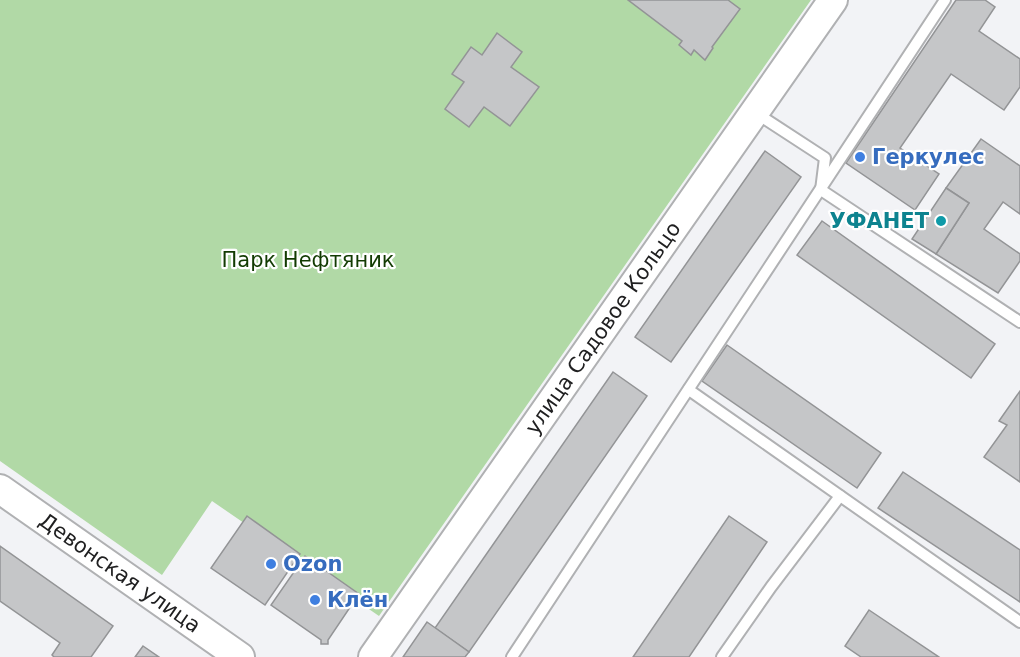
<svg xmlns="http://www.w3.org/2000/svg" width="1020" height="657" viewBox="0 0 1020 657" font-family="'DejaVu Sans',sans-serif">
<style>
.green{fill:#b1d9a6}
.building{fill:#c5c6c8;stroke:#939496;stroke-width:1.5}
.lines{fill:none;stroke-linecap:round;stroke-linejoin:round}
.lane-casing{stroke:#b0b1b3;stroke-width:14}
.secondary-casing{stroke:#b0b1b3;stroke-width:32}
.lane{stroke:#fff;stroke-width:10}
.secondary{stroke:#fff;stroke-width:28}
.shop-dot{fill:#3f7fe0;stroke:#fff;stroke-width:2}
.culture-dot{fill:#0f9aa8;stroke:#fff;stroke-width:2}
.labels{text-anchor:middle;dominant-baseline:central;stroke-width:4.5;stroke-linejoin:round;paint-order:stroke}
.shop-label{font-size:21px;font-weight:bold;fill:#366cbe;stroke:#fff;text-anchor:start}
.culture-label{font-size:21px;font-weight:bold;fill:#0d838f;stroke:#fff;text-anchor:end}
.park-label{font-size:21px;fill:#123b02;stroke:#fff}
.street-label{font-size:21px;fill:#202021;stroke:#fff}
</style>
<rect width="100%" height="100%" fill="#f2f3f6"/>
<!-- green -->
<path class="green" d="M0 0H811L379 616 212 501 162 575 0 461Z"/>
<!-- building -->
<g class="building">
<path d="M628 0H728L740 9 712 47 713 48 705 60 694 50 691 55 679 45 682 41Z"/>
<path d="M956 0H985L995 7 979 31 1020 59V87L1004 110 951 74 900 148 939 174 915 210 846 163Z"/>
<path d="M497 33 522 52 511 67 539 87 510 126 484 107 469 127 445 109 464 82 452 74 471 47 482 55Z"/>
<path d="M981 139 1020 166V214L1003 202 984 229 1020 254V261L998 293 936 254 969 203 946 188Z"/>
<path d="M765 151 801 177 671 362 635 337Z"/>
<path d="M946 188 969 203 936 254 912 239Z"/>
<path d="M822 221 995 344 971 378 797 255Z"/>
<path d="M727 345 881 453 857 488 702 381Z"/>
<path d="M613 372 647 396 469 652 435 628Z"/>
<path d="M1020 391V482L984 457 1007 425 999 421Z"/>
<path d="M903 472 1020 550V602L878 508Z"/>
<path d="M247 516 300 554 265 605 211 568Z"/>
<path d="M729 516 767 542 689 657H633Z"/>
<path d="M0 546 113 626 91 657H54L52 655 60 643 0 601Z"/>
<path d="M305 556 359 594 328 640V644H321V640L271 605Z"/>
<path d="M869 610 939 657H861L845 646Z"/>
<path d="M427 622 469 652 465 657H403Z"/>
<path d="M143 646 159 657H135Z"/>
</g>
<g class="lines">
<!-- lane casing -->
<g class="lane-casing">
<g id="lane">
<path d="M756 113 825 158 821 190 1020 322"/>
<path d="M689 389V390L1020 622"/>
<path d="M512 657 945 0"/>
<path d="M722 657 771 587 840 496"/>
</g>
</g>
<!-- secondary casing -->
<g class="secondary-casing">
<g id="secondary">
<path d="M0 489 240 657"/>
<path d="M373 657 833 0"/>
</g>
</g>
<!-- lane -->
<use href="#lane" class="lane"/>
<!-- secondary -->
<use href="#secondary" class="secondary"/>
</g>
<!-- markers -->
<g class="shop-dot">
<circle cx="860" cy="157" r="6"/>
<circle cx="271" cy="564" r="6"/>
<circle cx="315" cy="600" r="6"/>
</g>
<circle class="culture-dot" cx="941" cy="221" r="6"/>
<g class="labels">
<!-- shop labels -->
<g class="shop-label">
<text x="872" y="157">Геркулес</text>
<text x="283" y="564">Ozon</text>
<text x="327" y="600">Клён</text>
</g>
<!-- culture labels -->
<g class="culture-label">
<text x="929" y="221">УФАНЕТ</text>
</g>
<!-- park labels -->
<g class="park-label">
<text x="308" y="260">Парк Нефтяник</text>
</g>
<!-- street labels -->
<g class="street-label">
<text transform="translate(603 328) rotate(-55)">улица Садовое Кольцо</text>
<text transform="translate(120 573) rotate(35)">Девонская улица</text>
</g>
</g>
</svg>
